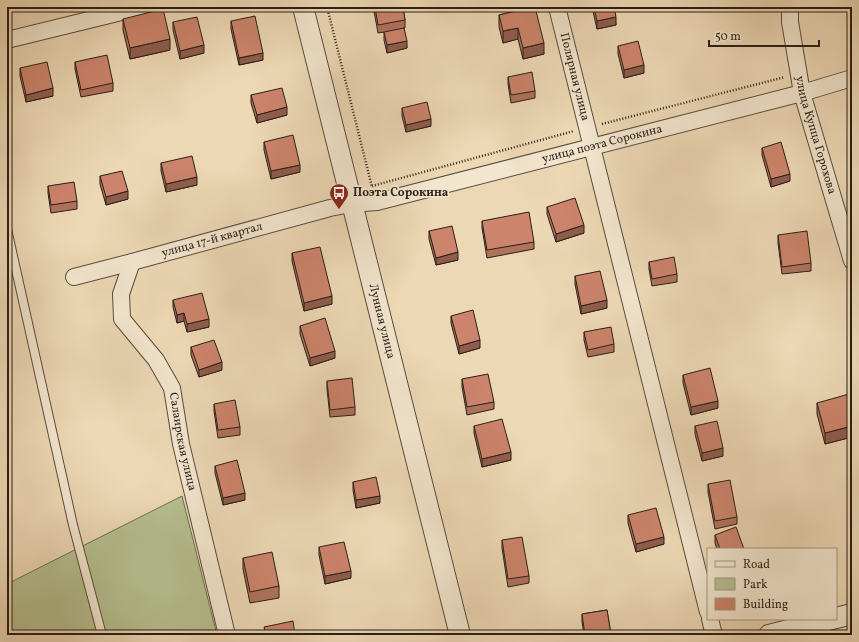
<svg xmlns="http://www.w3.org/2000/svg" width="859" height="642" viewBox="0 0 859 642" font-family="Vollkorn,serif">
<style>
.green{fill:#b6bf8f;stroke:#6f6f53}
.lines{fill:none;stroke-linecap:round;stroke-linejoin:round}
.service-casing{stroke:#594d3e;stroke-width:10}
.minor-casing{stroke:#594d3e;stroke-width:18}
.tertiary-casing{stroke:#594d3e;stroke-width:22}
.path{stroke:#281f17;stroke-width:2.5;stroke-dasharray:1 2;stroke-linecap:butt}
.service{stroke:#f3e6cf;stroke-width:8}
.minor{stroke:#f3e6cf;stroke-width:16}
.tertiary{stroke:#f3e6cf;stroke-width:20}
.wall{fill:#af725d;stroke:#281f17}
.shaded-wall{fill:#8f5c4c;stroke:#281f17}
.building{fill:#cc846c;stroke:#281f17}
.labels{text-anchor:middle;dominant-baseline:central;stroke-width:3.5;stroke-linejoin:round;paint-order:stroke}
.street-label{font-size:12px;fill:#281f17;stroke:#f3e6cf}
.poi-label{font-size:12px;font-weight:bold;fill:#281f17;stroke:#f3e6cf;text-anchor:start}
</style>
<rect width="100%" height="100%" fill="#edd8b5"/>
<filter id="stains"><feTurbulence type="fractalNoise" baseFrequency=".005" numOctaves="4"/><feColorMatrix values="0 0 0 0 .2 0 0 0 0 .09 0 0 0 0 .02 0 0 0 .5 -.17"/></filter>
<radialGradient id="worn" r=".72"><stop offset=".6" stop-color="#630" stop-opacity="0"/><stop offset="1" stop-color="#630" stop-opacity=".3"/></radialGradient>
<!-- green -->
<path class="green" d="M182 496 217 635H7V584Z"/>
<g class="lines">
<!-- service casing -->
<g class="service-casing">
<path id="service" d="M7 229 73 525 102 635"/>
</g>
<!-- minor casing -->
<g class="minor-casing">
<g id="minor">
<path id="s1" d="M557 7 708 612"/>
<path id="s2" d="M790 7V22L802 93 852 261"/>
<path d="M7 40 142 7"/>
<path id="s3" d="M132 262 121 294 122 319 156 360 172 388 181 444 227 635"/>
<path id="s4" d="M74 277 132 262 330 208 351 204 377 202 802 93 852 78"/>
<path d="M710 619 714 635"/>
</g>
</g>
<!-- tertiary casing -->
<g class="tertiary-casing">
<g id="tertiary">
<path id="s5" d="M303 7 460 635"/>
<path d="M836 618 852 614"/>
<path d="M769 635 832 619"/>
</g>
</g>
<!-- path -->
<g class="path">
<path d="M327 7 372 187"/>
<path d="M602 124 785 77"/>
<path d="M372 186 574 131"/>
</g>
<!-- service -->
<use href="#service" class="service"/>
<!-- minor -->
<use href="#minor" class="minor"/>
<!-- tertiary -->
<use href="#tertiary" class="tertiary"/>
</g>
<!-- wall -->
<g class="wall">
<path d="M374 7H403L405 20V28H404L407 48 387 53 384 40V32L378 33 374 11Z"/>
<path d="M533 7 544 54 523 59 518 39 503 43 499 27V15Z"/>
<path d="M592 7H614L616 25 597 29Z"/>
<path d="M123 19 170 50 130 59 123 30Z"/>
<path d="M231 21 263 60 239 65 231 29Z"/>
<path d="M173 22 204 53 180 59 173 30Z"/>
<path d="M618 46 644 73 624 78 618 54Z"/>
<path d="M75 62 113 83V91L81 97 75 69Z"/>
<path d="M20 68 53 96 26 102 20 76Z"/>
<path d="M508 77 535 91V98L511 103 508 84Z"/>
<path d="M251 95 287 115 257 123 251 103Z"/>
<path d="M402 108 431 126 406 132 402 116Z"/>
<path d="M264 142 300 172 271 179 264 150Z"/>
<path d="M762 148 790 181 771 187 762 155Z"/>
<path d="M161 163 197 185 166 192 161 171Z"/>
<path d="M100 176 128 199 106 205 100 184Z"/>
<path d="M48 186 77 201V209L51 213 48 193Z"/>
<path d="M547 207 584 233 556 242 547 214Z"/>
<path d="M482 221 534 242V249L487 258 482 228Z"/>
<path d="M429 231 458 260 436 265 429 239Z"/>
<path d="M778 235 811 263V271L782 274 778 243Z"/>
<path d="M292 253 332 304 304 311 292 261Z"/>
<path d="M649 262 677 274V282L652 286 649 269Z"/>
<path d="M575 276 607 308 581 314 575 284Z"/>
<path d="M173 300 209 327 187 332 184 321 177 323 173 307Z"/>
<path d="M451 316 480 348 459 354 451 323Z"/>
<path d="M300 326 335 358 310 366 300 334Z"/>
<path d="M584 332 614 344V352L588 357 584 340Z"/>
<path d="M191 347 222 370 199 377 191 355Z"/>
<path d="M683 375 718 408 691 415 683 383Z"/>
<path d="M462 379 494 402V409L467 415 462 387Z"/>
<path d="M327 381 355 407V415L330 417 327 389Z"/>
<path d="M817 403 852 407V437L825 444 817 414Z"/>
<path d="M214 404 240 427V435L218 438 214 411Z"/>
<path d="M474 426 511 460 482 467 474 433Z"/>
<path d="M695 426 723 456 702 461 695 434Z"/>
<path d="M215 466 245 500 223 505 215 473Z"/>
<path d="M353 482 380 503 356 508 353 490Z"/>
<path d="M708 484 737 517V524L715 529 708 492Z"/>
<path d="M628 515 664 544 636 552 628 523Z"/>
<path d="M715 535 744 549H717L715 543Z"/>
<path d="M502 540 529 576V583L508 587 502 548Z"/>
<path d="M319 547 351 578 325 584 319 555Z"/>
<path d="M243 558 279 586V598L250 603 243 569Z"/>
<path d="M607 610 611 635H584L582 622V614Z"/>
</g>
<!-- shaded-wall -->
<g class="shaded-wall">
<path d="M616 17V25L597 29V21Z"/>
<path d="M518 28V39L503 43V31Z"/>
<path d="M170 39V50L130 59V48Z"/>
<path d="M407 41V48L387 53V45Z"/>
<path d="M544 43V54L523 59V48Z"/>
<path d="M204 45V53L180 59V51Z"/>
<path d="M263 53V60L239 65V58Z"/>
<path d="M644 65V73L624 78V70Z"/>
<path d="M53 88V96L26 102V95Z"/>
<path d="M287 107V115L257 123V115Z"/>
<path d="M431 119V126L406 132V125Z"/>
<path d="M300 165V172L271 179V171Z"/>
<path d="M790 174V181L771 187V179Z"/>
<path d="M197 177V185L166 192V184Z"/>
<path d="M128 191V199L106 205V197Z"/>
<path d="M584 225V233L556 242V234Z"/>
<path d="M458 252V260L436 265V258Z"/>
<path d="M332 296V304L304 311V303Z"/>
<path d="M607 300V308L581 314V306Z"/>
<path d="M184 313V321L177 323V315Z"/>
<path d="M209 319V327L187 332V324Z"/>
<path d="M480 340V348L459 354V346Z"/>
<path d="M335 351V358L310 366V358Z"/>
<path d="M222 362V370L199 377V370Z"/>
<path d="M718 401V408L691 415V407Z"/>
<path d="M852 426V437L825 444V433Z"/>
<path d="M723 448V456L702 461V453Z"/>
<path d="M511 452V460L482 467V459Z"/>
<path d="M245 493V500L223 505V498Z"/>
<path d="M380 496V503L356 508V500Z"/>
<path d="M664 537V544L636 552V544Z"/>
<path d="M351 571V578L325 584V576Z"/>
</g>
<!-- building -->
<g class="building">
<path d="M375 7H403L405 20 378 25Z"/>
<path d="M533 7H535L544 43 523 48 518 28 503 31 499 15Z"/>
<path d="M594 7H614L616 17 597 21Z"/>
<path d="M163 9 170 39 130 48 123 19Z"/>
<path d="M255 16 263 53 239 58 231 21Z"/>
<path d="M197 17 204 45 180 51 173 22Z"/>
<path d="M404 28 407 41 387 45 384 32Z"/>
<path d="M638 41 644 65 624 70 618 46Z"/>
<path d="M107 55 113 83 81 90 75 62Z"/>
<path d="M47 62 53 88 26 95 20 68Z"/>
<path d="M532 72 535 91 511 95 508 77Z"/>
<path d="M282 88 287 107 257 115 251 95Z"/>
<path d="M427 102 431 119 406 125 402 108Z"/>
<path d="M293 135 300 165 271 171 264 142Z"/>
<path d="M781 142 790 174 771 179 762 148Z"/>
<path d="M192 156 197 177 166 184 161 163Z"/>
<path d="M122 171 128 191 106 197 100 176Z"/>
<path d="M74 182 77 201 51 205 48 186Z"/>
<path d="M575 198 584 225 556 234 547 207Z"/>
<path d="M529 212 534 242 487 250 482 221Z"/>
<path d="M452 226 458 252 436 258 429 231Z"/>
<path d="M807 231 811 263 782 267 778 235Z"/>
<path d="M320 247 332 296 304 303 292 253Z"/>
<path d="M674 257 677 274 652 279 649 262Z"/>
<path d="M600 271 607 300 581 306 575 276Z"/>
<path d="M202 293 209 319 187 324 184 313 177 315 173 300Z"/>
<path d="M473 310 480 340 459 346 451 316Z"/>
<path d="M325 318 335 351 310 358 300 326Z"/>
<path d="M611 327 614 344 588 350 584 332Z"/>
<path d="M214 340 222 362 199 370 191 347Z"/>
<path d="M710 368 718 401 691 407 683 375Z"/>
<path d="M488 374 494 402 467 407 462 379Z"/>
<path d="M352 378 355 407 330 410 327 381Z"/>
<path d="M849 394 852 407V426L825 433 817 403Z"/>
<path d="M235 400 240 427 218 430 214 404Z"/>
<path d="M502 419 511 452 482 459 474 426Z"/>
<path d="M717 421 723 448 702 453 695 426Z"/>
<path d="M237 460 245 493 223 498 215 466Z"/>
<path d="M376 477 380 496 356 500 353 482Z"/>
<path d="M730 480 737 517 715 521 708 484Z"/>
<path d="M656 508 664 537 636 544 628 515Z"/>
<path d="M736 527 744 549H720L715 535Z"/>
<path d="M522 537 529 576 508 579 502 540Z"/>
<path d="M344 542 351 571 325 576 319 547Z"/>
<path d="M272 552 279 586 250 592 243 558Z"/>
<path d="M607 610 611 634 606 635H585L582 614Z"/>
<path d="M293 621 295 635H266L264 627Z"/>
</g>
<!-- icons -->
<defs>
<g id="bus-pin" transform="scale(1)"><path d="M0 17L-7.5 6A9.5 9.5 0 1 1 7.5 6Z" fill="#8f2418" stroke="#f3e6cf"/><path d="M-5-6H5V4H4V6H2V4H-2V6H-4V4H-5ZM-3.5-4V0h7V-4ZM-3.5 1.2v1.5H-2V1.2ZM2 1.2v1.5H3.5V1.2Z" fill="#fff"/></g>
</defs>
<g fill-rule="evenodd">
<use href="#bus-pin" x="339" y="193"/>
</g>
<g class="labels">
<!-- street labels -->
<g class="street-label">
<text stroke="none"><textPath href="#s1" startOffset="72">Полярная улица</textPath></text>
<text stroke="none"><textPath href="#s2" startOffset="131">улица Купца Горохова</textPath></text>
<text stroke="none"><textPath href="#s4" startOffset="545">улица поэта Сорокина</textPath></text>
<text stroke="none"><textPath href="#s4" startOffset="143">улица 17-й квартал</textPath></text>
<text stroke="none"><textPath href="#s5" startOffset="324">Лунная улица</textPath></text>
<text stroke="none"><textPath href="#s3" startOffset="199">Салаирская улица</textPath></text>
</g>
<!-- poi labels -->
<g class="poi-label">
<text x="353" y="193">Поэта Сорокина</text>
</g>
</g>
<!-- margin -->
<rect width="859" height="642" fill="none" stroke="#edd8b5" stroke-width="24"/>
<rect x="8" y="8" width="843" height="626" fill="none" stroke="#281f17" stroke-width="2"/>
<rect x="12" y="12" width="835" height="618" fill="none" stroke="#281f17"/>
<!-- legend -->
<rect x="707" y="548" width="130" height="72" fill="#f3e6cf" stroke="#a29685"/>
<rect x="715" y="561" width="20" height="6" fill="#f3e6cf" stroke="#a29685"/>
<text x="743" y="568" font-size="12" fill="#281f17">Road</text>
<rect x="715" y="578" width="20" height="12" fill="#b6bf8f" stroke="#a29685"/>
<text x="743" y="588" font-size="12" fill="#281f17">Park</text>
<rect x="715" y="598" width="20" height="12" fill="#cc846c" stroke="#a29685"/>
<text x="743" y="608" font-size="12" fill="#281f17">Building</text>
<!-- scale -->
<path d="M709 40v6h110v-6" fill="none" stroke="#281f17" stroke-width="2"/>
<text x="715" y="40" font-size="12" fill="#281f17" stroke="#f3e6cf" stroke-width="3" paint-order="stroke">50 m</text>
<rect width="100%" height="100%" filter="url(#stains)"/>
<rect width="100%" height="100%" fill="url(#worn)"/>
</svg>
